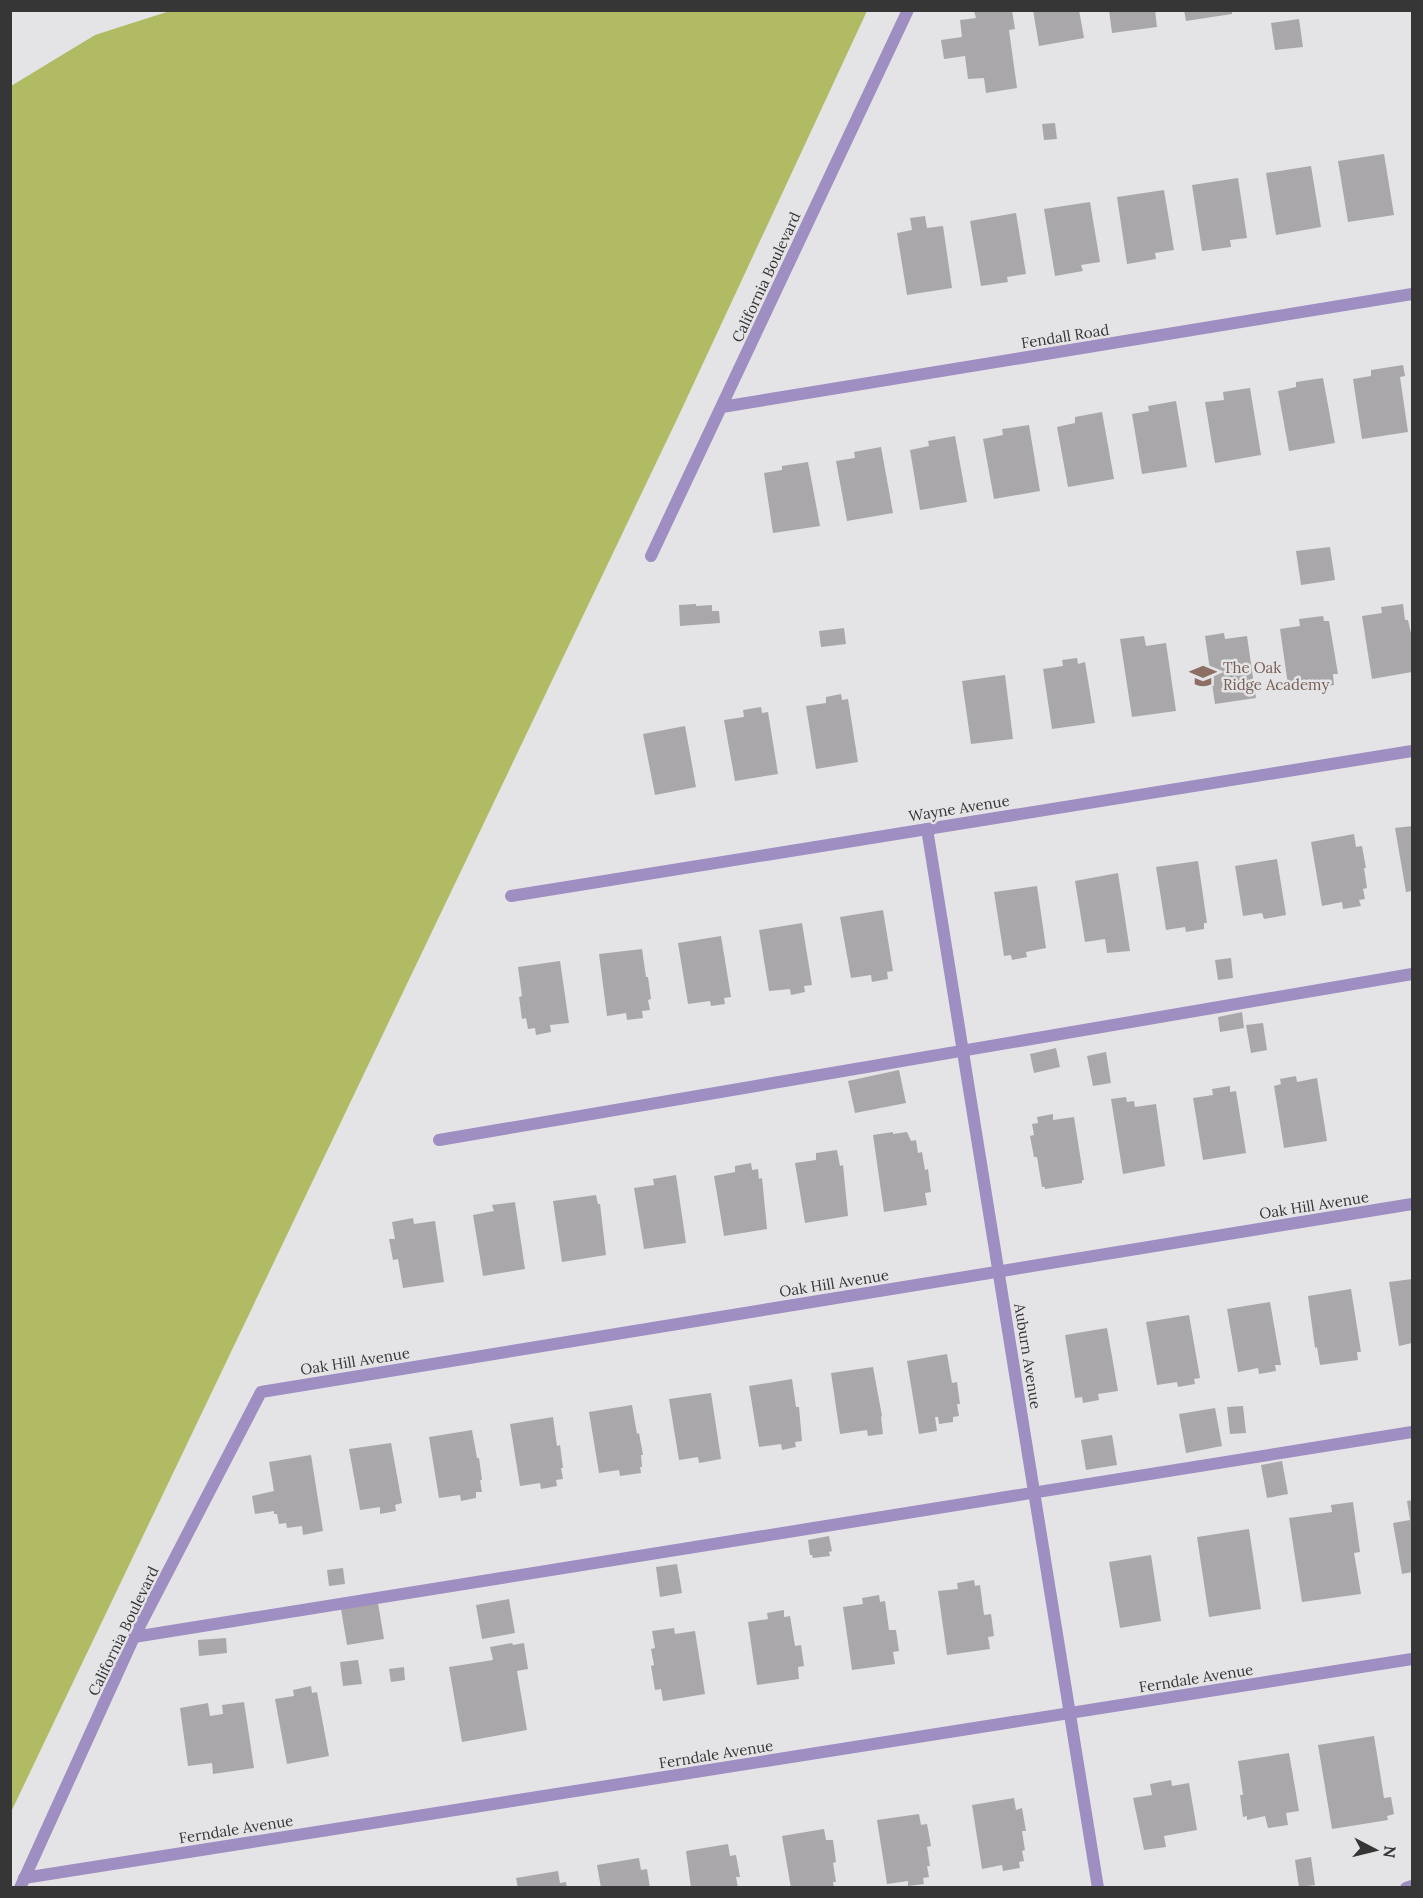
<svg xmlns="http://www.w3.org/2000/svg" width="1423" height="1898" viewBox="0 0 1423 1898" font-family="Lora,serif">
<style>
.forest{fill:#b0bb64}
.building{fill:#a9a7a9}
.lines{fill:none;stroke-linecap:round;stroke-linejoin:round}
.service{stroke:#9f8ec2;stroke-width:12}
.minor{stroke:#9f8ec2;stroke-width:12}
.labels{text-anchor:middle;dominant-baseline:central;stroke-width:5;stroke-linejoin:round;paint-order:stroke}
.street-label{font-size:15px;fill:#363637;stroke:#e4e4e6}
.education-label{font-size:15px;fill:#785e54;stroke:#e4e4e6;text-anchor:start}
</style>
<rect width="100%" height="100%" fill="#e4e4e6"/>
<!-- forest -->
<path class="forest" d="M173 10 867 11 679 415 11 1812V86L95 35Z"/>
<!-- building -->
<g class="building">
<path d="M977 10H1012L1015 29 1009 30 1017 88 986 93 984 78 968 79 965 56 944 59 941 40 962 37 960 20 976 18 974 11Z"/>
<path d="M1033 10H1079L1084 38 1039 46Z"/>
<path d="M1109 10H1155L1157 27 1112 33Z"/>
<path d="M1184 10H1232V14L1186 21Z"/>
<path d="M1299 19 1303 47 1275 50 1271 23Z"/>
<path d="M1055 123 1057 139 1044 140 1042 124Z"/>
<path d="M1384 154 1394 215 1348 222 1338 161Z"/>
<path d="M1311 166 1321 227 1276 235 1266 173Z"/>
<path d="M1238 178 1247 238 1230 240 1231 247 1202 251 1192 185Z"/>
<path d="M1164 190 1174 250 1155 253 1156 259 1127 264 1117 197Z"/>
<path d="M1090 202 1100 262 1081 265 1083 271 1055 276 1044 209Z"/>
<path d="M1016 213 1026 274 1007 277 1008 282 981 286 970 221Z"/>
<path d="M925 216 927 228 943 226 952 288 907 295 897 233 912 230 910 218Z"/>
<path d="M1403 365 1405 376 1400 377 1408 432 1362 439 1353 379 1371 376V370Z"/>
<path d="M1323 378 1335 443 1289 451 1278 391 1296 387V382Z"/>
<path d="M1250 388 1261 455 1215 463 1205 402 1224 400 1223 392Z"/>
<path d="M1176 401 1187 467 1142 474 1132 414 1149 411 1148 406Z"/>
<path d="M1102 412 1114 479 1068 487 1057 427 1075 423V417Z"/>
<path d="M1029 425 1040 491 994 499 983 439 1003 435 1002 429Z"/>
<path d="M955 436 967 502 920 510 910 450 929 446 928 441Z"/>
<path d="M881 447 893 513 847 521 836 461 855 458 854 452Z"/>
<path d="M808 462 820 526 773 533 764 473 782 470V466Z"/>
<path d="M1330 547 1335 580 1301 585 1296 551Z"/>
<path d="M696 604V606L712 605V611H719L720 623 680 626 679 605Z"/>
<path d="M1403 604 1405 620H1408L1412 638V672L1372 679 1362 616 1382 613 1381 607Z"/>
<path d="M1323 616 1324 621H1329L1338 674H1333L1334 685 1289 692 1280 629 1300 626 1299 619Z"/>
<path d="M844 628 846 644 821 647 819 631Z"/>
<path d="M1224 633 1225 639 1247 636 1256 698 1215 704 1205 636Z"/>
<path d="M1144 636 1146 646 1166 643 1176 711 1132 717 1120 639Z"/>
<path d="M1077 658 1078 664 1085 662 1095 723 1052 729 1043 669 1063 666 1062 660Z"/>
<path d="M1005 675 1013 739 971 744 962 681Z"/>
<path d="M841 694 842 700 848 699 858 762 816 769 806 706 826 703V697Z"/>
<path d="M761 707 762 713 768 712 778 774 735 781 724 720 744 717 743 710Z"/>
<path d="M685 726 696 787 655 795 643 734Z"/>
<path d="M1412 826V891L1406 892 1395 828Z"/>
<path d="M1354 834 1356 847 1362 846 1366 868H1364L1367 888 1363 889 1365 899 1359 900 1361 906 1343 909 1342 902 1322 906 1311 842Z"/>
<path d="M1277 859 1286 915 1264 919 1262 913 1243 916 1235 866Z"/>
<path d="M1198 861 1207 923H1204V929L1186 932 1185 927 1166 930 1156 867Z"/>
<path d="M1118 873 1130 951 1107 953 1105 939 1085 942 1075 881Z"/>
<path d="M1037 886 1046 948 1026 952 1027 957 1012 960 1011 955 1004 956 994 892Z"/>
<path d="M883 910 893 971 887 972 888 979 872 982 871 975 851 978 840 917Z"/>
<path d="M802 923 812 985 804 986 805 992 791 995 790 989 769 991 759 930Z"/>
<path d="M721 936 731 997 724 998 725 1004 711 1006 710 1001 688 1004 678 943Z"/>
<path d="M642 949 646 977H648L651 999 648 1000 650 1010 642 1011 643 1018 627 1020 626 1013 607 1016 599 954Z"/>
<path d="M1231 958 1233 978 1218 980 1215 960Z"/>
<path d="M560 961 569 1023 550 1025 551 1032 536 1035 535 1028 528 1029 526 1018 522 1019 519 997 522 996 518 967Z"/>
<path d="M1242 1012 1244 1028 1220 1032 1218 1017Z"/>
<path d="M1263 1023 1267 1050 1251 1053 1246 1025Z"/>
<path d="M1056 1048 1060 1067 1034 1073 1030 1054Z"/>
<path d="M1106 1052 1111 1083 1093 1086 1087 1056Z"/>
<path d="M899 1070 906 1103 855 1113 848 1081Z"/>
<path d="M1296 1076 1297 1082 1317 1078 1327 1141 1284 1148 1274 1086 1281 1084 1280 1079Z"/>
<path d="M1230 1086V1092L1236 1091 1246 1153 1203 1160 1193 1098 1213 1095 1212 1089Z"/>
<path d="M1126 1097 1127 1102 1134 1101 1135 1107 1156 1104 1165 1166 1123 1174 1111 1099Z"/>
<path d="M1053 1114V1120L1074 1117 1084 1180H1082V1183L1045 1189V1187H1042L1037 1157H1034L1030 1136 1034 1135 1032 1124 1038 1123 1037 1117Z"/>
<path d="M893 1132V1134L907 1132 911 1141 916 1140 918 1153 922 1152 925 1170 928 1169 931 1192 925 1193 927 1205 884 1212 873 1135Z"/>
<path d="M837 1150 840 1166 843 1165 848 1216 805 1223 795 1163 816 1160V1153Z"/>
<path d="M751 1163 752 1170 758 1169 759 1179 762 1178 767 1229 724 1236 714 1176 735 1172V1166Z"/>
<path d="M676 1175 686 1243 644 1249 634 1188 654 1185 653 1179Z"/>
<path d="M596 1195 598 1204H600L606 1255 562 1262 553 1201Z"/>
<path d="M515 1202 525 1269 483 1276 473 1215 494 1211 492 1205Z"/>
<path d="M413 1218 414 1224 435 1221 444 1282 403 1288 398 1259 393 1260 389 1239H395L392 1222Z"/>
<path d="M1412 1279V1343L1399 1346 1389 1282Z"/>
<path d="M1351 1289 1361 1352H1357L1358 1360 1320 1365 1317 1347 1315 1348 1308 1296Z"/>
<path d="M1270 1302 1281 1365H1275L1276 1371 1259 1374 1258 1368 1238 1372 1227 1309Z"/>
<path d="M1189 1315 1200 1378 1194 1379 1195 1384 1178 1387 1177 1382 1157 1385 1146 1322Z"/>
<path d="M1107 1328 1118 1391 1098 1394 1099 1400 1083 1403 1082 1397 1075 1398 1065 1335Z"/>
<path d="M947 1354 952 1383 957 1382 960 1404H957L959 1416 953 1417V1422L939 1424 938 1417H935L937 1431 919 1434 907 1361Z"/>
<path d="M873 1367 882 1416 881 1417 883 1434 868 1436 867 1430 840 1434 831 1373Z"/>
<path d="M792 1379 796 1407H799L802 1441 795 1442 796 1447 782 1450 781 1444 759 1447 749 1386Z"/>
<path d="M711 1393 721 1459 699 1463 698 1457 679 1460 669 1399Z"/>
<path d="M632 1405 637 1434 639 1433 643 1455H641L642 1467H640L641 1473 620 1476 619 1470 599 1473 589 1412Z"/>
<path d="M1243 1406 1246 1433 1230 1434 1227 1407Z"/>
<path d="M1215 1408 1222 1446 1186 1453 1179 1414Z"/>
<path d="M553 1417 557 1446 560 1445 563 1468H561L563 1479 556 1480 557 1486 541 1489 540 1483 520 1486 510 1424Z"/>
<path d="M472 1430 477 1458H479L482 1480H480L482 1492H476V1498L461 1501 460 1495 439 1498 429 1437Z"/>
<path d="M1112 1435 1117 1465 1086 1470 1081 1440Z"/>
<path d="M391 1443 402 1503 395 1505 396 1511 380 1514V1507L360 1510 349 1449Z"/>
<path d="M311 1455 323 1531 303 1535 302 1526 287 1528 286 1523 279 1524 277 1514H274V1511L255 1514 252 1496 274 1491 269 1462Z"/>
<path d="M1282 1461 1288 1494 1267 1498 1261 1465Z"/>
<path d="M1412 1500V1572L1402 1574 1393 1523 1410 1520 1407 1501Z"/>
<path d="M1353 1502 1360 1552 1354 1553 1361 1594 1302 1602 1289 1518 1332 1512 1331 1505Z"/>
<path d="M1249 1529 1261 1609 1209 1617 1197 1537Z"/>
<path d="M829 1536 832 1551 829 1552 830 1556 813 1558 812 1555H810L808 1540Z"/>
<path d="M1151 1555 1161 1621 1120 1628 1109 1562Z"/>
<path d="M677 1564 682 1593 660 1597 656 1567Z"/>
<path d="M343 1568 345 1584 329 1586 327 1570Z"/>
<path d="M974 1580 975 1586 980 1585 984 1615 991 1614 994 1636 988 1637 990 1649 947 1655 938 1591 958 1589 957 1583Z"/>
<path d="M879 1595 880 1602 885 1601 889 1630H896L899 1651 893 1652 895 1664 852 1670 843 1607 863 1604 862 1598Z"/>
<path d="M509 1599 515 1633 482 1639 476 1605Z"/>
<path d="M378 1603 384 1639 347 1645 341 1609Z"/>
<path d="M784 1610V1617L790 1616 795 1646 801 1645 804 1666 798 1667 799 1679 757 1685 748 1622 768 1619 767 1613Z"/>
<path d="M674 1628 675 1634 695 1631 705 1694 663 1701 661 1689 655 1690 651 1666 654 1665 651 1649 655 1648 652 1631Z"/>
<path d="M226 1638 227 1653 199 1656 198 1640Z"/>
<path d="M512 1643 513 1645 524 1643 528 1669 517 1671 527 1730 462 1742 449 1667 493 1660 490 1647Z"/>
<path d="M358 1660 362 1684 343 1686 340 1662Z"/>
<path d="M404 1667 405 1680 391 1682 389 1669Z"/>
<path d="M311 1686 312 1693 317 1692 329 1756 287 1764 275 1699 294 1696 293 1690Z"/>
<path d="M244 1702 254 1768 213 1774 212 1763 188 1766 180 1708 208 1703 210 1716 223 1714 222 1705Z"/>
<path d="M1374 1736 1384 1798 1391 1797 1394 1814 1387 1816 1388 1820 1332 1829 1318 1745Z"/>
<path d="M1289 1753 1299 1811 1286 1813 1288 1825 1268 1828 1265 1816 1247 1820V1816L1243 1817 1240 1795H1243L1238 1761Z"/>
<path d="M1171 1780 1172 1786 1189 1783 1197 1830 1164 1836 1166 1847 1144 1850 1133 1798 1152 1795 1150 1784Z"/>
<path d="M1014 1798 1016 1810 1022 1808 1026 1831H1022L1025 1850 1022 1851 1024 1861 1019 1862 1020 1868 1003 1871 1002 1865 982 1869 972 1805Z"/>
<path d="M919 1814 921 1825 927 1824 931 1846 927 1847 930 1866H927L929 1877 923 1878 924 1884 908 1886V1881L887 1884 877 1820Z"/>
<path d="M824 1829 826 1840H833L836 1862 833 1863 836 1882H833L834 1888H791L782 1836Z"/>
<path d="M728 1844 730 1856 736 1855 740 1877H736L738 1888H691L686 1851Z"/>
<path d="M1311 1857 1315 1885 1299 1887 1295 1860Z"/>
<path d="M639 1858 641 1870 647 1869 650 1888H601L597 1865Z"/>
<path d="M558 1871 560 1883 566 1882 567 1888H518L516 1878Z"/>
</g>
<g class="lines">
<!-- service -->
<g class="service">
<path d="M439 1140 1412 974"/>
<path d="M134 1637 1412 1432"/>
<path d="M1406 1888 1412 1886"/>
</g>
<!-- minor -->
<g class="minor">
<path d="M722 407 1412 294"/>
<path d="M651 556 908 10"/>
<path d="M927 829 1098 1888"/>
<path d="M511 896 1412 751"/>
<path d="M24 1878 1412 1659"/>
<path d="M20 1888 134 1637 261 1392 1412 1204"/>
</g>
</g>
<!-- icons -->
<defs>
<g id="school-bare" transform="scale(2.07)"><path d="M0-5L7-2L0 1L-7-2ZM-4 1L0 2.5L4 1V4Q0 6-4 4Z" fill="#8d6e63" stroke="#e4e4e6" stroke-width="2.5" paint-order="stroke"/></g>
</defs>
<g fill-rule="evenodd">
<use href="#school-bare" x="1203" y="676"/>
</g>
<g class="labels">
<!-- street labels -->
<g class="street-label">
<text transform="translate(766 277) rotate(-65)">California Boulevard</text>
<text transform="translate(1065 336) rotate(-9)">Fendall Road</text>
<text transform="translate(959 808) rotate(-9)">Wayne Avenue</text>
<text transform="translate(1314 1205) rotate(-9)">Oak Hill Avenue</text>
<text transform="translate(834 1283) rotate(-9)">Oak Hill Avenue</text>
<text transform="translate(1028 1356) rotate(81)">Auburn Avenue</text>
<text transform="translate(355 1361) rotate(-9)">Oak Hill Avenue</text>
<text transform="translate(123 1631) rotate(-64)">California Boulevard</text>
<text transform="translate(1196 1678) rotate(-9)">Ferndale Avenue</text>
<text transform="translate(716 1754) rotate(-9)">Ferndale Avenue</text>
<text transform="translate(236 1829) rotate(-9)">Ferndale Avenue</text>
</g>
<!-- education labels -->
<g class="education-label">
<text x="1223" y="667">The Oak<tspan x="1223" dy="17">Ridge Academy</tspan></text>
</g>
</g>
<!-- border -->
<rect width="1423" height="1898" fill="none" stroke="#363637" stroke-width="24"/>
<!-- north arrow -->
<g transform="translate(1375 1850) rotate(97)" stroke="#e4e4e6" stroke-width="4.5" paint-order="stroke">
<path d="M0-4.5L10 22L0 15L-10 22Z" fill="#363637"/>
<text y="-9" font-size="16" font-weight="bold" text-anchor="middle" fill="#363637">N</text>
</g>
</svg>
